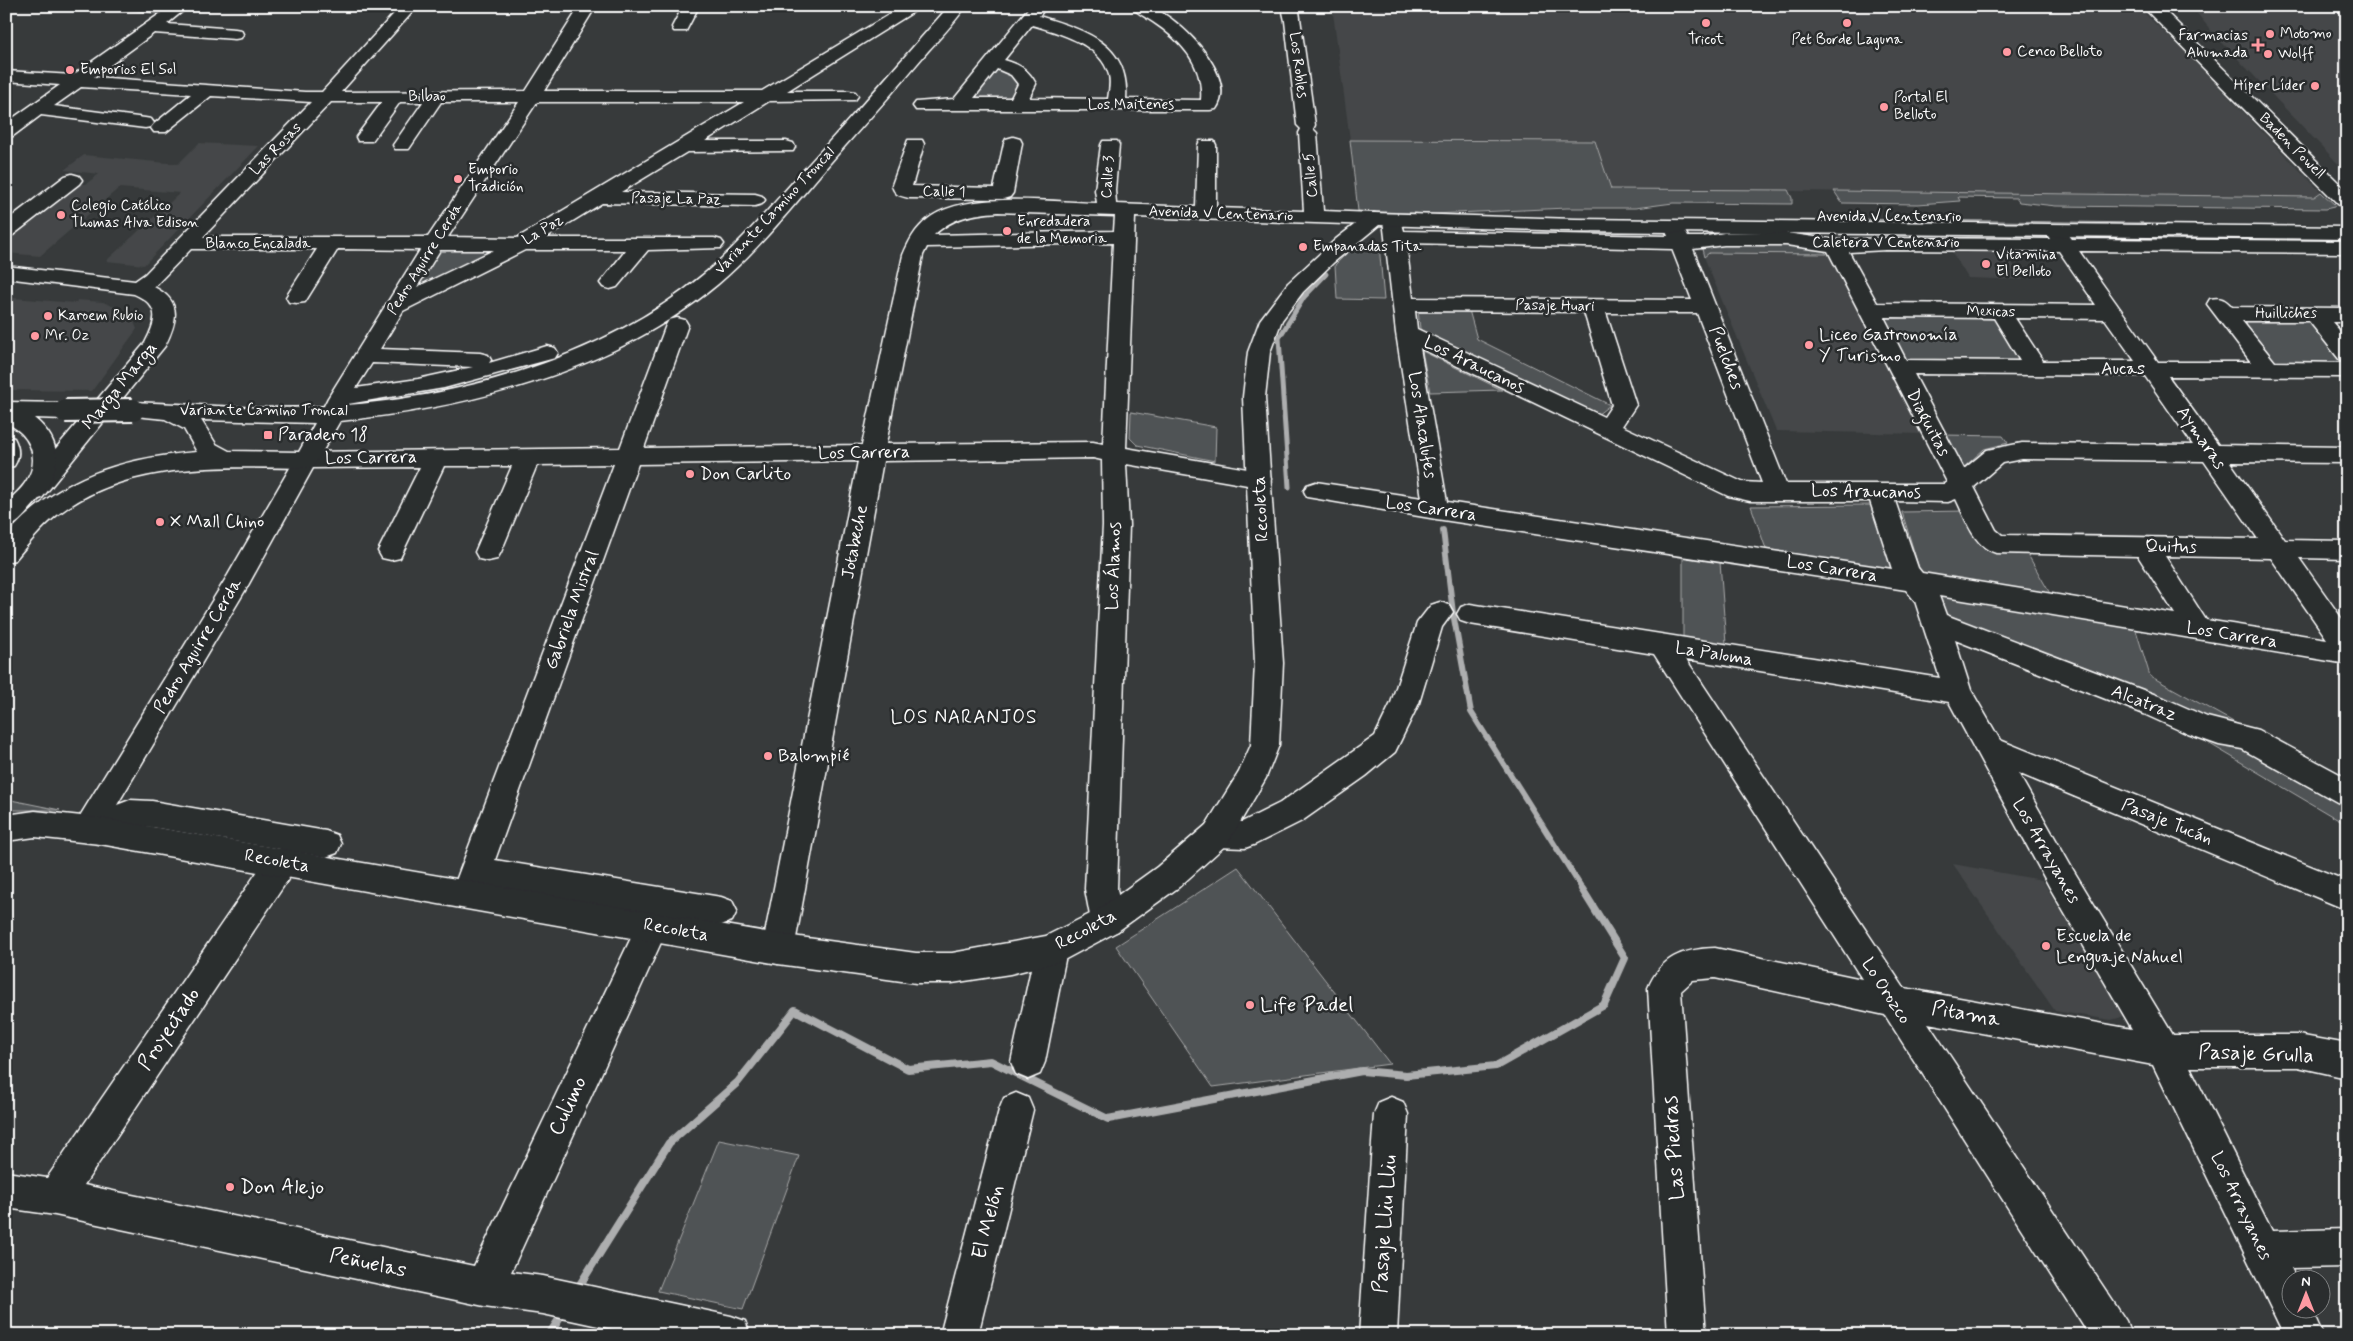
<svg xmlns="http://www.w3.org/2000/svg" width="2353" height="1341" viewBox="0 0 2353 1341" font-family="Mynerve,sans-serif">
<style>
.built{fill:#444748}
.green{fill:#505354;stroke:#a8a9aa}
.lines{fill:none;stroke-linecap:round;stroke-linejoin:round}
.stream-far2{stroke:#adaeaf;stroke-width:5}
.stream-far1{stroke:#adaeaf;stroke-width:6}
.stream{stroke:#adaeaf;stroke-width:8}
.minor-casing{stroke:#fff;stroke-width:3}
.major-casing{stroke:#fff;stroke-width:3}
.minor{fill:#2a2d2e;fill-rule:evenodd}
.major{fill:#2a2d2e;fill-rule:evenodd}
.major-bridge-casing{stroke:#fff;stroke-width:26;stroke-linecap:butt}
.major-bridge{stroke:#2a2d2e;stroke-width:22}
.poi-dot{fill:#ff9aa2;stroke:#2a2d2e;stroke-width:2}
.labels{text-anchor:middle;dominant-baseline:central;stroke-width:5;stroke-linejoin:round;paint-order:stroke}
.far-poi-label{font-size:15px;fill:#fff;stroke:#2a2d2e;text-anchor:start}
.far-street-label{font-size:15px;fill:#fff;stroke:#2a2d2e}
.poi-label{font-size:18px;fill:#fff;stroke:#2a2d2e;text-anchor:start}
.street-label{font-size:18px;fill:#fff;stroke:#2a2d2e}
.neighbourhood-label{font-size:19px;letter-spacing:1px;fill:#fff;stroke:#2a2d2e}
.near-poi-label{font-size:21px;fill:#fff;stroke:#2a2d2e;text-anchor:start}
.near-street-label{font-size:21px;fill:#fff;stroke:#2a2d2e}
</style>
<rect width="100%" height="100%" fill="#373a3b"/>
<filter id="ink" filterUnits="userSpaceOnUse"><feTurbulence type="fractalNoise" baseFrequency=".02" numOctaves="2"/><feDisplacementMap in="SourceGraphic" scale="10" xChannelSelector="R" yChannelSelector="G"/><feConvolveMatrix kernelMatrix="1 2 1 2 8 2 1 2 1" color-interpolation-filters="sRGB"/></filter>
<g filter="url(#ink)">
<!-- built -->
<g class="built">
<path d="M1332 6H2137L2182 49 2321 192 2314 197 1611 189 1595 141 1350 140Z"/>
<path d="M2191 6H2347V173L2213 33Z"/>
<path d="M199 143 259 146 144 265 106 261 180 193 119 188 40 256 6 253V236L72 184H86L99 174 64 170 84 155 178 164Z"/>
<path d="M1950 249 2004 250 2023 280 1968 278Z"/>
<path d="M1709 253 1827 254 1833 259 1924 434 1776 431 1704 257Z"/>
<path d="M13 298 76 303 77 300 103 302 130 313 137 329 92 391 6 390V303Z"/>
<path d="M1953 864 2042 880 2126 1016 2111 1020 2055 1011Z"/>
</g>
<!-- green -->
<g class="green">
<path d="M993 68C1007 71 1014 74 1020 87 1005 107 990 101 969 96Z"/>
<path d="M1350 140 1595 141 1611 189 1788 190 1792 198V204L1673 203 1635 208H1567L1433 214 1358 211Z"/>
<path d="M1834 191 2314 197 2321 192 2335 205 2334 207 2325 209 2056 206 2019 202 2016 198 1958 197 1960 201 1918 204 1842 203Z"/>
<path d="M1848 219 2143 223 2103 226 1846 222Z"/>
<path d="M1722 241 1819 247 1827 254 1709 253 1704 257 1702 249Z"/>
<path d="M1355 245H1379L1384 300 1337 299 1335 265Z"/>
<path d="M439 250H487L484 257 423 289 414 288Z"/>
<path d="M1418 310H1469L1477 339 1610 405 1597 415 1433 337 1420 329Z"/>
<path d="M1883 316 1996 319 2022 364 1905 361Z"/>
<path d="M2235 319 2309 320 2347 365 2272 367Z"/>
<path d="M1422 351 1502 390 1430 392Z"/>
<path d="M1131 412 1216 427 1215 461 1137 445 1130 438Z"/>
<path d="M1943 435 2003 436 2008 443 1984 449 1961 470Z"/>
<path d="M1871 505 1892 571 1766 549 1751 506Z"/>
<path d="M1967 511 1988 551 2027 553 2052 597 1922 578 1902 512Z"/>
<path d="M1683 557 1720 562 1726 644 1683 637Z"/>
<path d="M1936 596 2135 627 2150 676 2248 730 2209 724 1946 620Z"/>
<path d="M2166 718 2258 749 2347 801V825Z"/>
<path d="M6 799 60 810H6Z"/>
<path d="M1238 867 1390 1064 1213 1087 1116 946Z"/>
<path d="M719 1140 799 1156 743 1309 658 1291Z"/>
</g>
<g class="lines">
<!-- stream-far2 -->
<path class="stream-far2" d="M1289 487 1279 338 1304 297 1326 274"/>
<!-- stream-far1 -->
<path class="stream-far1" d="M1443 530 1453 613 1471 712 1583 890"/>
<!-- stream -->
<g class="stream">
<path d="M576 1291 669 1143 738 1082 795 1010 908 1069 991 1061 1108 1119 1362 1071 1406 1075 1496 1066 1604 1005 1625 958 1582 889"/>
<path d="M549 1335 565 1310"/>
</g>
<!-- minor casing -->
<g class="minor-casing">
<g id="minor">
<path d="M131 6H189L167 24 235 29 241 30 243 34 241 38 235 39 154 33 94 77 305 92H322L401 6H418L341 92 526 91 580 6H596L544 91H762L903 6H923L787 91H849L855 92 858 96 855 100 769 101 705 141H786L793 143 795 147 793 151 687 152 621 192 755 194 762 196 765 200 762 204 755 206 602 203 545 238H714L721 240 724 244 721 248 648 250 617 287 610 289 603 287 600 283 626 250H525L403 311 380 349 480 353 488 355 491 360 489 363 547 346 555 348 558 353 555 358 444 388 348 404 340 419 332 422 324 419 320 414 328 398 420 250 338 249 305 302 297 303 289 302 286 297 317 249H191L154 287C183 301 177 322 165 346L42 498 33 501 24 498 21 492 24 486 145 343C157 320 161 306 134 294L6 278V266L135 281 145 274 311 102 211 96 166 132H154L151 128 154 124 191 94 81 87 54 106 145 118 151 119 154 123 151 127 145 128 41 115 13 136 6 137V123L60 85 6 81V71L73 75 161 13 133 9ZM331 102H382L356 137 358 141H372L400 102H423L393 145 395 149H409L441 102H519L428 237H203ZM537 102H744L517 238 448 237ZM440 250H494L417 287ZM372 363 473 367 418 379 356 388Z"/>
<path d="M683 6H699L686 31H674L672 27Z"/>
<path d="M1030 6H1047L1039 16C1084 30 1130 43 1126 99L1201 100C1204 64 1180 40 1153 22 1146 17 1136 13 1131 6 1137 6 1145 5 1151 6 1156 8 1162 13 1167 16 1190 31 1237 79 1216 109L1210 110H916L913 106 916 102 954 99ZM1032 25C1059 33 1101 44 1109 75 1111 83 1109 91 1108 99L1029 98 1036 84C1029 70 1019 64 1004 60ZM997 69 1011 75 1018 84 1011 98H974Z"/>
<path d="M1279 6H1296L1299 11 1315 125 1313 129 1317 133 1323 211 1374 213 1381 215 1384 219 1386 216 1393 214 1400 216 1404 231 1668 236 1664 227 1667 223 1674 221 1681 223 1688 237H1702L1724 233H1786L1836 240 1886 238 2050 239 2046 233 2049 229 2056 227 2063 229 2071 239 2347 241V253L2079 251 2158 362H2251L2207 304 2210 299C2221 297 2225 299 2232 307L2347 308V322H2332L2347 339V361L2339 359 2309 321H2242L2275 362 2347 363V377L2168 376 2218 445 2347 447V463L2230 462 2285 540 2347 541V559L2299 558 2347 626V664L1939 596 1946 615 2164 698 2207 717 2258 730 2347 778V805L2337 802 2242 749 2219 745 2188 734 2144 714 1955 640 1971 690 2000 740 2347 881V910L2018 773 2072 868 2173 1035H2298L2347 1044V1078L2298 1067H2190L2272 1231 2347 1229V1267L2291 1268 2296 1278H2290V1308H2311L2323 1335H2284L2153 1065 1928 1023 2126 1321 2131 1335H2089L1885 1015 1715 978 1693 980 1681 991 1706 1335H1668L1648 988C1661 957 1682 949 1715 948L1862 979 1654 654 1470 624 1461 621 1457 614 1461 607 1470 604 1940 678 1915 601 1906 590 1436 519 1307 497 1304 491 1307 485 1316 482 1422 498 1396 333 1383 220 1381 223 1374 225 1135 217 1126 448 1259 471 1268 473 1271 479 1268 485 1259 487 1126 464 1129 525 1117 889 1123 921 1118 931 1107 935 1096 931 1091 921 1085 889 1103 525 1102 460 1093 458 883 461 794 949 789 959 778 964 767 959 762 949 858 461 638 464 495 860 721 897 732 901 737 911 732 921 721 925 665 916 669 925 511 1272 543 1276 731 1316 745 1321 750 1335H640L543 1314 484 1306 55 1215 6 1208V1172L47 1178 271 852 280 849 152 827 134 826 100 844 76 838 72 829 228 575 298 454 306 452 620 448 666 325 669 320 677 318 685 320 688 325 644 448 862 445 903 255C909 241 915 229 928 219 964 190 1052 202 1097 203L1095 190 1101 145 1103 141H1117L1119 145 1115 190 1116 204 1196 207 1198 145 1200 141H1214L1216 145V208L1304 211 1299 133 1301 129 1297 125 1285 21 1283 12ZM998 212 1115 216 1114 231 934 235C953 217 973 214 998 212ZM1113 243 1103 444 1093 442 886 444 923 255 927 247ZM1406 243 1672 249 1692 300 1413 298ZM1724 245H1786L1828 251 1947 482 1944 484H1786L1693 249ZM1886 250 2059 251 2096 305 1877 303 1849 252ZM1415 311 1584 312 1612 405 1604 417 1417 329ZM1606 313H1697L1762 483 1742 482 1622 426 1636 405ZM1884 317 1994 318 2020 361 1906 360ZM2015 318 2105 319 2135 361H2043ZM1420 348 1728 496 1750 501H1870L1892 569 1447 502ZM1914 374 2145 376 2193 445 2022 443 1987 450 1964 469ZM2022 459 2204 461 2258 539 2002 535 1996 530 1974 487 2002 463ZM614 464 451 894 456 904 467 908 478 904 485 886 647 913 642 915 474 1266 84 1185 293 872 297 862 293 852 288 851 326 857 337 853 341 844 337 835 326 831 152 801 130 800 117 805 246 589 313 468 420 467 378 551 382 558 391 560 400 558 444 466H512L475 552 479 559 488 561 497 559 501 552 537 465ZM1956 499C1966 519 1973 546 1996 553L2138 556 2175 614 1922 573 1918 568 1895 501 1948 502ZM2165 556 2271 558 2327 639 2206 620ZM1686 659 1949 702 2050 888 2132 1029 1904 988Z"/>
<path d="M1013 137 1020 139 1022 143 1013 193 1010 197 1003 199 909 198C900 196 894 195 892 185L908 140H922L924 144 912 186 994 188 1004 143 1006 139Z"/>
<path d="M72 174 79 176 82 180 79 184 13 235 6 237V221L65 176Z"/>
<path d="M6 436 14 438C19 447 20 457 14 466L6 468Z"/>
<path d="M1440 602 1449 605 1453 612 1442 627 1419 703 1395 752 1366 776 1302 821 1256 844 1245 848 1217 847 1206 843 1202 834 1206 825 1217 821 1242 822 1280 803 1375 736 1391 703 1417 623 1431 605Z"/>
<path d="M1051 935 1062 939 1067 950 1045 1062 1040 1074 1028 1079 1016 1074 1011 1062 1035 950 1040 939Z"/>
<path d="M1016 1093 1028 1098 1033 1110 978 1335H940L999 1110 1004 1098Z"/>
<path d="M1391 1097 1403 1102 1408 1114 1397 1335H1359L1374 1114 1379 1102Z"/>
</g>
</g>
<!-- major casing -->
<g class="major-casing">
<g id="major">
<path d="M949 6H966C955 22 941 37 928 51 901 83 873 115 845 146 804 192 765 244 718 284 613 372 472 407 340 421L314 466 306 468C221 467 129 460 57 515 41 528 28 544 15 560L6 562V536C58 477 121 458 197 452L184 429 165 419 125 415 121 410 125 405 133 402C192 404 252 410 312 407 446 402 600 362 704 274 740 244 770 207 801 173 851 118 900 62 949 6ZM201 420 315 423 299 452 229 451 216 444Z"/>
<path d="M2142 6H2160L2347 191V208L2340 206Z"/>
<path d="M1374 213 1575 219 2347 227V239L1575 231 1379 225 1334 262 1303 292 1282 320 1270 352 1265 397 1283 663 1279 745 1266 778 1228 843 1179 887 1118 931 1062 961 1010 974 952 983H916L778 964 100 844 35 837 6 841V815L35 811 100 818 778 934 916 953H952L1046 936 1096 911 1157 867 1206 825 1239 772 1251 745 1255 663 1243 397 1248 352 1260 320 1288 283 1336 239 1367 215Z"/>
<path d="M6 402 65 403 73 406 77 411 73 416 65 419 34 418C70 447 58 480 30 509 23 517 17 525 6 528V503C13 496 22 489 27 480 41 457 29 433 6 423Z"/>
</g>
</g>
<!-- minor -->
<use href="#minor" class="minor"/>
<!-- major -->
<use href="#major" class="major"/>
<!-- major-bridge casing -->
<g class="major-bridge-casing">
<path id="major-bridge" d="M65 411 133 410"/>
</g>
<!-- major-bridge -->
<use href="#major-bridge" class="major-bridge"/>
</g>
</g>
<!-- markers -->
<g class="poi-dot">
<circle cx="1706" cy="23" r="5"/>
<circle cx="1847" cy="23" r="5"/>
<circle cx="2270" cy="34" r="5"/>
<path d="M2255.5 37.5h5v5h5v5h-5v5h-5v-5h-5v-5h5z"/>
<circle cx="2007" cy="52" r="5"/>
<circle cx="2268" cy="54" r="5"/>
<circle cx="70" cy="70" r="5"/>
<circle cx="2315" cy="86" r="5"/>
<circle cx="1884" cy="107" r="5"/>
<circle cx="458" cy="179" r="5"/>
<circle cx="61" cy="215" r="5"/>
<circle cx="1007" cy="231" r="5"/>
<circle cx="1303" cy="247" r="5"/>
<circle cx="1986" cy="264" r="5"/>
<circle cx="48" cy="316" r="5"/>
<circle cx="35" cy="336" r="5"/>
<circle cx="1809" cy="345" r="5"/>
<rect x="263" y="430" width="10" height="10" rx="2.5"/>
<circle cx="690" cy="474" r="5"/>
<circle cx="160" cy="522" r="5"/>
<circle cx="768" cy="756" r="5"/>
<circle cx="2046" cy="946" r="5"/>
<circle cx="1250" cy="1005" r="5"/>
<circle cx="230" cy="1187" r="5"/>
</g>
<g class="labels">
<!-- far-poi labels -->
<g class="far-poi-label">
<text x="2280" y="34">Motomo</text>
<text x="2248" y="36" text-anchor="end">Farmacias<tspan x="2248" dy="17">Ahumada</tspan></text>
<text x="1706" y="40" text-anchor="middle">Tricot</text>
<text x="1847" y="40" text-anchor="middle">Pet Borde Laguna</text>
<text x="2017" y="52">Cenco Belloto</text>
<text x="2278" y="54">Wolff</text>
<text x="80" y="70">Emporios El Sol</text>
<text x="2305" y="86" text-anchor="end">Híper Líder</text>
<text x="1894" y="98">Portal El<tspan x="1894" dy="17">Belloto</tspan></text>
<text x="468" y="170">Emporio<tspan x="468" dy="17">Tradición</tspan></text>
<text x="71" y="206">Colegio Católico<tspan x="71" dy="17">Thomas Alva Edison</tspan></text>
<text x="1017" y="222">Enredadera<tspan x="1017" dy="17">de la Memoria</tspan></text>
<text x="1313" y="247">Empanadas Tita</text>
<text x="1996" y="255">Vitamina<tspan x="1996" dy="17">El Belloto</tspan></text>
<text x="58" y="316">Karoem Rubio</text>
<text x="45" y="336">Mr. Oz</text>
</g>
<!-- far-street labels -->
<g class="far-street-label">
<text transform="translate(1298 65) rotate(83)">Los Robles</text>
<text x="427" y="97">Bilbao</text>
<text x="1131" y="105">Los Maitenes</text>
<text transform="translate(2292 146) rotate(45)">Baden Powell</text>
<text transform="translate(276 149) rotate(-46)">Las Rosas</text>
<text transform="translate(1311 175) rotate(-95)">Calle 5</text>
<text transform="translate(1108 177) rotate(-87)">Calle 3</text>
<text transform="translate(944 192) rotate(1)">Calle 1</text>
<text transform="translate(676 199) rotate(1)">Pasaje La Paz</text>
<text transform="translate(775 211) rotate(-47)">Variante Camino Troncal</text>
<text transform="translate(1221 214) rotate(2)">Avenida V Centenario</text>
<text x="1889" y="217">Avenida V Centenario</text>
<text transform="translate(543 230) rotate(-31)">La Paz</text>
<text x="1886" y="243">Caletera V Centenario</text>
<text x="258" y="244">Blanco Encalada</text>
<text transform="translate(425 259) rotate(-58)">Pedro Aguirre Cerda</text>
<text transform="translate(1555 306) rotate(1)">Pasaje Huari</text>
<text transform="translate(1991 312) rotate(1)">Mexicas</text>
<text x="2286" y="314">Huilliches</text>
<text x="264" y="411">Variante Camino Troncal</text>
</g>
<!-- poi labels -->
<g class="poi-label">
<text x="1819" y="335">Liceo Gastronomía<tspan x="1819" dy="21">Y Turismo</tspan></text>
<text x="278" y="435">Paradero 18</text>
<text x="700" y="474">Don Carlito</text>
<text x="170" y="522">X Mall Chino</text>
<text x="778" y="756">Balompié</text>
<text x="2056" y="936">Escuela de<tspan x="2056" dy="21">Lenguaje Nahuel</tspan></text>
</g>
<!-- street labels -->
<g class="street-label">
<text transform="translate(1726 358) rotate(69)">Puelches</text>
<text transform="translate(1474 365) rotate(26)">Los Araucanos</text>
<text x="2123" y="369">Aucas</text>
<text transform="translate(120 386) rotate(-51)">Marga Marga</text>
<text transform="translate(1928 423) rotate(62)">Diaguitas</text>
<text transform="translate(1422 425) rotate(81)">Los Alacalufes</text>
<text transform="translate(2201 438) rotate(55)">Aymaras</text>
<text transform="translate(864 453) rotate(-1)">Los Carrera</text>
<text transform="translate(371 458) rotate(-1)">Los Carrera</text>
<text transform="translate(1866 492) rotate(1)">Los Araucanos</text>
<text transform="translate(1261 509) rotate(-93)">Recoleta</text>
<text transform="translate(1431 509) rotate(8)">Los Carrera</text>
<text transform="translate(855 542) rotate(-79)">Jotabeche</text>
<text transform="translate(2171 547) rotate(1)">Quitus</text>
<text transform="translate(1114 566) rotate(-88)">Los Álamos</text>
<text transform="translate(1832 569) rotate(9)">Los Carrera</text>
<text transform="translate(572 610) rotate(-70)">Gabriela Mistral</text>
<text transform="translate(2232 635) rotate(9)">Los Carrera</text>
<text transform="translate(198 646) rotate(-59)">Pedro Aguirre Cerda</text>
<text transform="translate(1714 654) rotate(9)">La Paloma</text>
<text transform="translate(2144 703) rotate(22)">Alcatraz</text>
<text transform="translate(2167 822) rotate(22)">Pasaje Tucán</text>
<text transform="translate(2046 851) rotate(60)">Los Arrayanes</text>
<text transform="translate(277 861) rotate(10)">Recoleta</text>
<text transform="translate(676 930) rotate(10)">Recoleta</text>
<text transform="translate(1086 930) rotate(-28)">Recoleta</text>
<text transform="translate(1886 991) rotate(57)">Lo Orozco</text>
<text transform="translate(2241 1206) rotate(64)">Los Arrayanes</text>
</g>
<!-- neighbourhood labels -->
<g class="neighbourhood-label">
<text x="964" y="717">LOS NARANJOS</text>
</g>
<!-- near-poi labels -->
<g class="near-poi-label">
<text x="1260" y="1005">Life Padel</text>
<text x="240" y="1187">Don Alejo</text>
</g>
<!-- near-street labels -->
<g class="near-street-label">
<text transform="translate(1966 1014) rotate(10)">Pitama</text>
<text transform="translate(169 1029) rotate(-56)">Proyectado</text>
<text transform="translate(2256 1054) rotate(2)">Pasaje Grulla</text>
<text transform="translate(568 1106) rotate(-65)">Culimo</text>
<text transform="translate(1674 1148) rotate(-94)">Las Piedras</text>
<text transform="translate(988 1222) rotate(-76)">El Melón</text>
<text transform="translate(1385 1224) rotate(-86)">Pasaje Lliu Lliu</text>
<text transform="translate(368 1263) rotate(12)">Peñuelas</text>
</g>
</g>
<!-- margin -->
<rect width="2353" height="1341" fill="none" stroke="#2a2d2e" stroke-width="25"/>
<rect x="12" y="12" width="2328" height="1316" fill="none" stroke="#fff" stroke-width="2" filter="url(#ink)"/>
<!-- north arrow -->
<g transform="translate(2306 1294)"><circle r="24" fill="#2a2d2e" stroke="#7f8182"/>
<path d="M0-4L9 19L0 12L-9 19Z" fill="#ff9aa2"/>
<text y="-8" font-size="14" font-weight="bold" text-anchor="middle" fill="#ffffff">N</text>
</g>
</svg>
